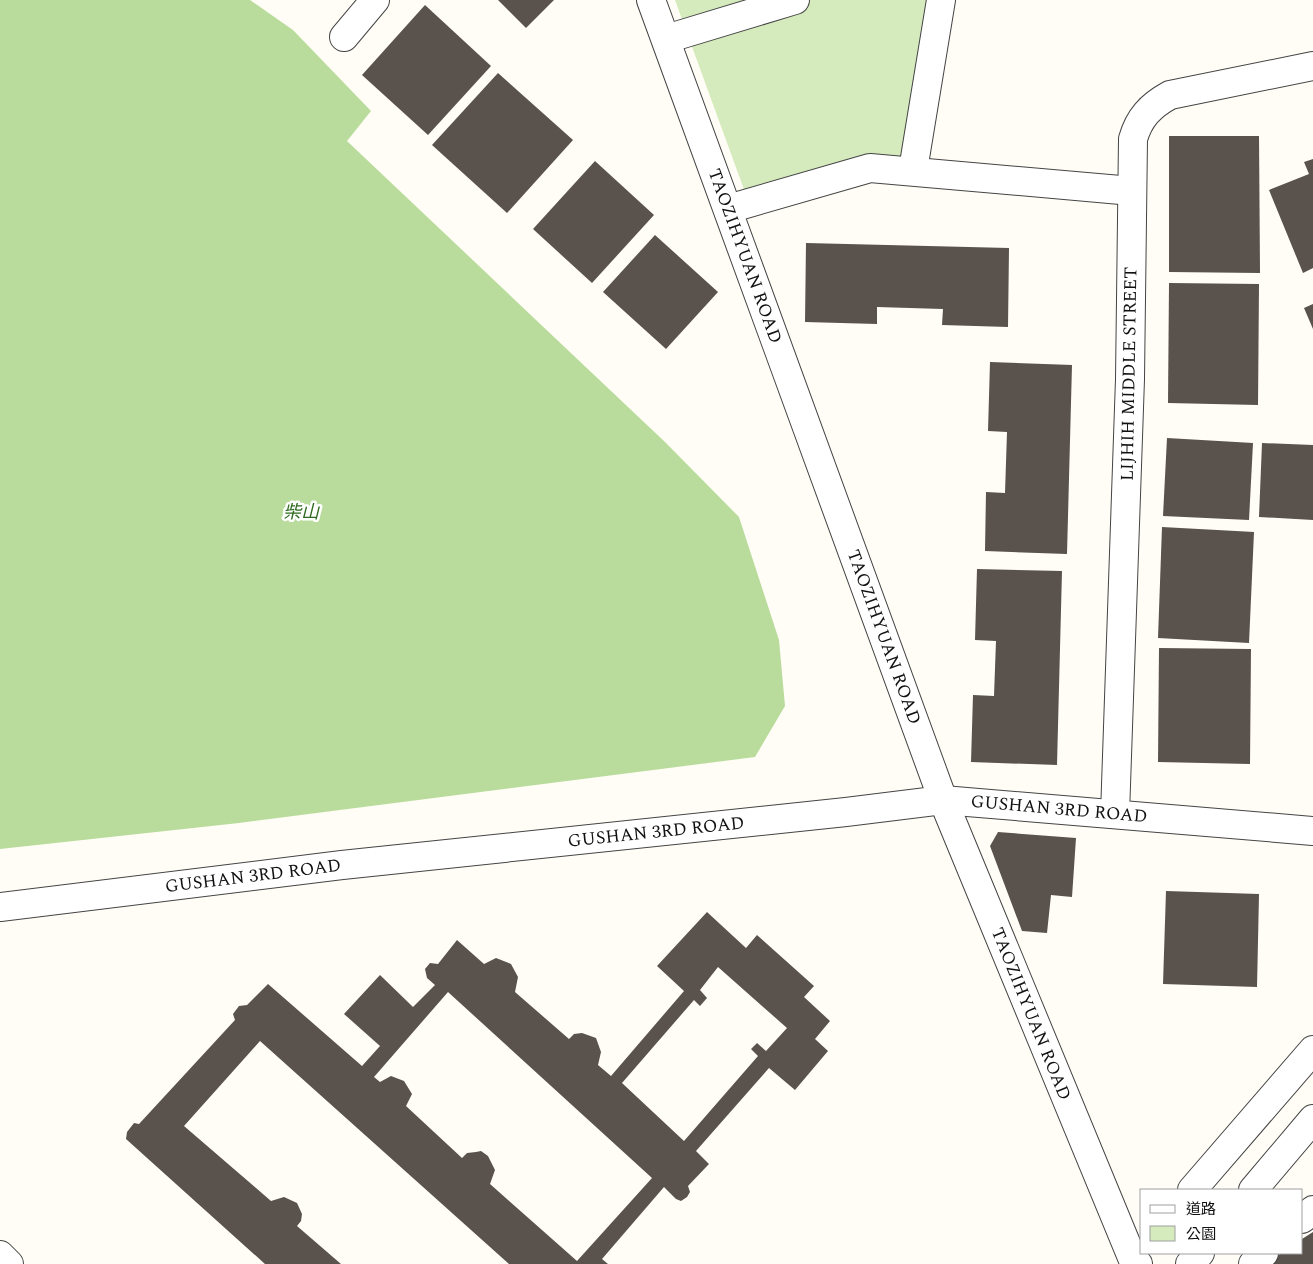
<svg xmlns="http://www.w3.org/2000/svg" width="1313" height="1264" viewBox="0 0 1313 1264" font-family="Spectral,'Noto Sans TC',serif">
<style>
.green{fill:#d5ebbd}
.forest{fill:#b9dc9c}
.building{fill:#5a524d;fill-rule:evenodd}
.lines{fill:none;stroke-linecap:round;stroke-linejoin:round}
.minor-casing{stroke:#444;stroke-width:30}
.minor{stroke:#fff;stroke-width:28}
.labels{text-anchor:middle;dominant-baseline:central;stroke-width:5;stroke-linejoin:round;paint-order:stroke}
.street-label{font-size:18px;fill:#111;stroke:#fff}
.park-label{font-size:18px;font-style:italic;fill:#2f6b1f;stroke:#fff}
</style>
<rect width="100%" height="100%" fill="#fffdf5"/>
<!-- green -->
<path class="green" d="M675 0H931L904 161 746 195Z"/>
<!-- forest -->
<path class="forest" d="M0 0H250L293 30 371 111 347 141 665 442 739 517 779 640 785 706 755 757 239 823 0 849Z"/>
<!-- building -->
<g class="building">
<path d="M498 0H554L526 28Z"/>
<path d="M425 5 491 66 428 135 362 75Z"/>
<path d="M498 73 573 140 507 213 432 145Z"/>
<path d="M1169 136H1259L1260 273 1169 272Z"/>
<path d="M1313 159V268L1303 273 1269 190 1309 174 1304 162Z"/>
<path d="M595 161 654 215 592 283 533 229Z"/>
<path d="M655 235 718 292 666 349 603 292Z"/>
<path d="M806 243 1009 248 1008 327 942 325 943 309 877 307V324L805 322Z"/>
<path d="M1169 283 1259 284 1258 405 1168 403Z"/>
<path d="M1313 304V329L1304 308Z"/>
<path d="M990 362 1072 365 1067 554 985 551 986 492 1005 493 1007 432 988 431Z"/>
<path d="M1167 438 1253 443 1249 520 1163 516Z"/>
<path d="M1262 443 1313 445V520L1259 517Z"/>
<path d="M1162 527 1254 532 1249 643 1158 638Z"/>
<path d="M977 569 1062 571 1057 765 971 762 973 695 994 696 996 641 975 640Z"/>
<path d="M1159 648 1251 649 1250 764 1158 762Z"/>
<path d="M998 832 1076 838 1072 897 1051 895 1047 933 1022 931 990 846Z"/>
<path d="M1166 891 1259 894 1257 987 1163 984Z"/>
<path d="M707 912 746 948 757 935 814 986 804 997 830 1021 815 1039 828 1051 795 1090 769 1068 696 1151 709 1164 688 1186 690 1192 687 1197 681 1201 676 1199 664 1187 602 1259 608 1264H509L260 1041 184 1126 271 1201 284 1197 297 1203 302 1214 301 1221 297 1226 341 1264H265L126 1139 127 1132 134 1123 139 1124 235 1020 233 1014 239 1006 247 1005 268 984 362 1066 380 1046 344 1014 380 975 413 1007 435 985 427 978 425 969 430 963 438 964 457 940 484 964 496 958 511 964 518 977 515 992 569 1039 574 1034 582 1033 596 1038 601 1052 598 1065 611 1076 684 991 657 966ZM718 967 787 1028 766 1051 757 1043 751 1049 758 1056 684 1141 622 1083 694 1000 700 1006 707 998 700 990ZM448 992 652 1178 577 1261 490 1184 495 1170 488 1156 481 1151 476 1152 467 1153 462 1158 406 1106 412 1094 404 1081 391 1076 380 1082 374 1077Z"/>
<path d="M1313 1232V1264H1269L1281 1253H1302V1239Z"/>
</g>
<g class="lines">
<!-- minor casing -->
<g class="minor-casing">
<g id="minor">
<path d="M651 0 943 800 1133 1260 1138 1264"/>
<path d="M344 37 375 0"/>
<path d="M666 39 795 0"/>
<path d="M913 170 941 0"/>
<path d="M728 209 870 168 1132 191"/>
<path d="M1115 814 1130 379 1133 139C1139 118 1150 106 1170 95L1313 66"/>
<path d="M0 907 342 865 846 812 943 800 1313 831"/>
<path d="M1192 1190 1313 1050"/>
<path d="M1253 1190 1313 1119"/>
<path d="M1302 1219 1313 1210"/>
<path d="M0 1255 9 1264"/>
<path d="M1190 1264 1200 1253"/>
<path d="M1253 1264 1264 1253"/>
</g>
</g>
<!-- minor -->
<use href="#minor" class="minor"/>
</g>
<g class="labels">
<!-- street labels -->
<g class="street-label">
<text transform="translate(745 256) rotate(70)">TAOZIHYUAN ROAD</text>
<text transform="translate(1129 374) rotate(-89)">LIJHIH MIDDLE STREET</text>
<text transform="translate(884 637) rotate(70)">TAOZIHYUAN ROAD</text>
<text transform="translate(1059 809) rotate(5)">GUSHAN 3RD ROAD</text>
<text transform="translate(656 832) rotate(-6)">GUSHAN 3RD ROAD</text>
<text transform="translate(253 876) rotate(-7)">GUSHAN 3RD ROAD</text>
<text transform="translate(1031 1014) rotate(68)">TAOZIHYUAN ROAD</text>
</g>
<!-- park labels -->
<g class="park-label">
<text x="301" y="512">柴山</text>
</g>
</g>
<!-- legend -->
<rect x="1140" y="1189" width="162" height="65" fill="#ffffff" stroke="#a0a0a0"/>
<rect x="1150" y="1205" width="25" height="8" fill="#ffffff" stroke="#a0a0a0"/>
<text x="1186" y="1214" font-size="15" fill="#111111">道路</text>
<rect x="1150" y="1226" width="25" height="15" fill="#d5ebbd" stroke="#a0a0a0"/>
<text x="1186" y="1239" font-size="15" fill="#111111">公園</text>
</svg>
